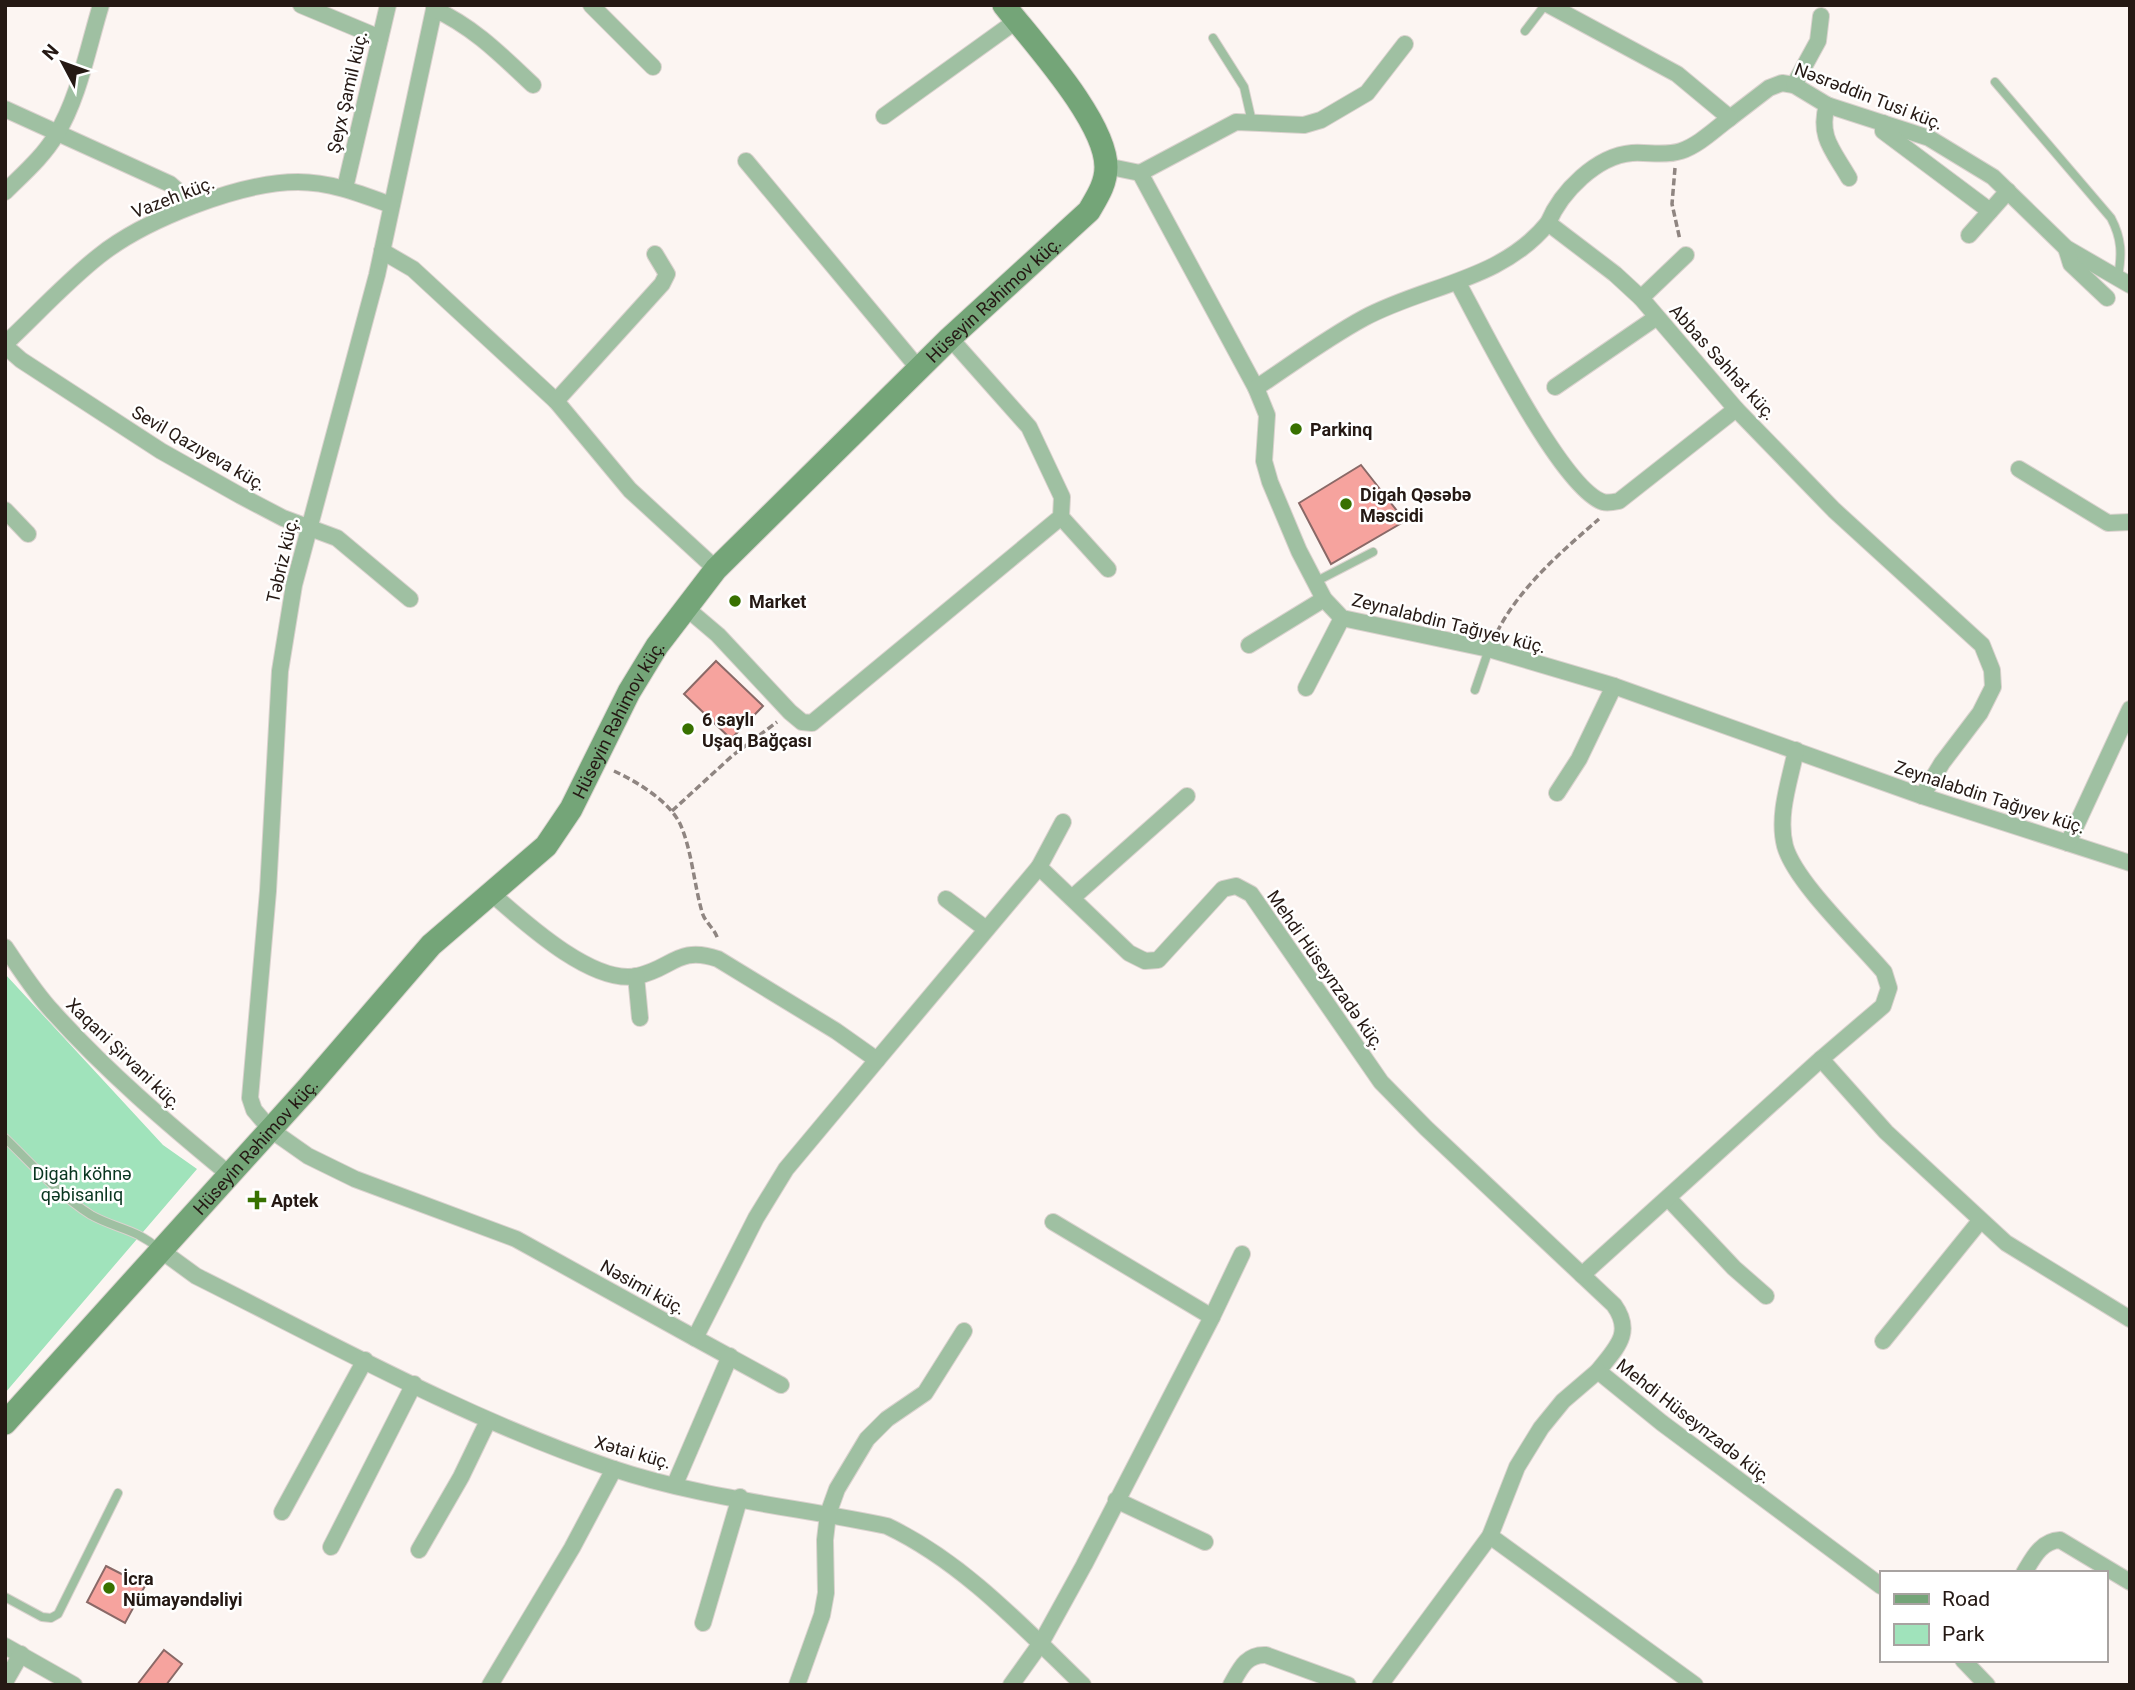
<svg xmlns="http://www.w3.org/2000/svg" width="2135" height="1690" viewBox="0 0 2135 1690" font-family="Roboto,sans-serif">
<style>
.green{fill:#a0e3bb}
.building{fill:#f6a39e;stroke:#8a6967;stroke-width:2}
.lines{fill:none;stroke-linecap:round;stroke-linejoin:round}
.lane-casing{stroke:#dad2ce;stroke-width:10}
.street-casing{stroke:#dad2ce;stroke-width:18}
.secondary-casing{stroke:#dad2ce;stroke-width:25}
.path{stroke:#8f8581;stroke-width:3.5;stroke-dasharray:7 3.5;stroke-linecap:butt}
.lane{stroke:#9fc0a2;stroke-width:8}
.street{stroke:#9fc0a2;stroke-width:16}
.secondary{stroke:#74a578;stroke-width:23}
.poi-dot{fill:#387100;stroke:#fff;stroke-width:2.5}
.labels{text-anchor:middle;dominant-baseline:central;stroke-width:5;stroke-linejoin:round;paint-order:stroke}
.street-label{font-size:18px;fill:#251914;stroke:#fff}
.poi-label{font-size:18px;font-weight:bold;fill:#251914;stroke:#fff;text-anchor:start}
.park-label{font-size:18px;fill:#093620;stroke:#fff}
</style>
<rect width="100%" height="100%" fill="#fcf5f2"/>
<!-- green -->
<path class="green" d="M5 974 163 1145 197 1169 5 1393Z"/>
<!-- building -->
<g class="building">
<path d="M1361 465 1405 521 1331 564 1299 503Z"/>
<path d="M716 661 763 706 731 739 684 694Z"/>
<path d="M106 1566 145 1586 125 1623 87 1602Z"/>
<path d="M164 1650 182 1664 166 1685H137Z"/>
</g>
<g class="lines">
<!-- lane casing -->
<g class="lane-casing">
<g id="lane">
<path d="M1525 31 1545 5"/>
<path d="M1213 38 1244 87 1252 122"/>
<path d="M1995 82 2111 218C2122 239 2122 254 2118 277"/>
<path d="M1315 582 1373 552"/>
<path d="M1475 690 1489 649"/>
<path d="M5 1138C32 1164 59 1195 91 1215 116 1229 135 1228 159 1249"/>
<path d="M5 1597 42 1617 51 1618 58 1614 118 1493"/>
</g>
</g>
<!-- street casing -->
<g class="street-casing">
<g id="street">
<path d="M301 5 380 38"/>
<path d="M435 5 377 275 294 585 280 671 268 891 250 1098 254 1110 271 1130 308 1156 355 1179 516 1239 695 1338 756 1218 786 1169 877 1060"/>
<path d="M591 5 653 67"/>
<path d="M1549 5 1677 74 1730 118 1769 88 1782 83 1794 85 1827 105 1929 138 1993 177 2066 248 2130 285"/>
<path d="M434 9C474 27 502 56 533 85"/>
<path d="M1794 85 1818 41 1821 16"/>
<path d="M1827 105C1818 137 1833 150 1849 178"/>
<path d="M5 109 170 184 194 205"/>
<path d="M884 116 1016 21"/>
<path d="M1883 123V131L1990 211"/>
<path d="M746 161 919 369"/>
<path d="M1106 166 1140 173 1256 388 1267 415 1264 461 1270 482 1299 551 1324 599 1342 618 1489 649 1614 686 1922 796 2130 863"/>
<path d="M1140 173 1236 122 1304 125 1321 120 1367 93 1405 44"/>
<path d="M345 188 388 5"/>
<path d="M5 192C23 174 43 157 56 135 79 98 88 47 101 5"/>
<path d="M1548 223C1561 192 1596 156 1632 153 1648 152 1666 156 1681 151 1699 145 1715 129 1730 118"/>
<path d="M1969 235 2008 191"/>
<path d="M2066 248 2071 264 2107 298"/>
<path d="M382 251 413 269 556 401 630 490 716 569"/>
<path d="M1458 283C1482 327 1561 488 1603 502 1607 503 1614 502 1619 501L1736 409"/>
<path d="M1641 298 1686 255"/>
<path d="M5 344C36 315 66 282 99 256 144 220 240 182 298 182 331 182 361 194 391 205"/>
<path d="M5 346 21 360 161 451 241 496 283 518 337 538 410 599"/>
<path d="M1555 387 1657 317"/>
<path d="M1256 388C1292 364 1327 338 1364 318 1425 285 1501 281 1548 223L1615 274 1641 298 1736 409 1834 510 1982 645 1992 670 1993 687 1980 713 1942 763 1922 796"/>
<path d="M556 401 662 284 667 274 655 254"/>
<path d="M2019 469 2108 523 2130 522"/>
<path d="M5 510 28 534"/>
<path d="M1061 517 1108 569"/>
<path d="M685 607 718 635 790 712 802 722 812 723 1061 517 1062 497 1029 427 950 338"/>
<path d="M1249 645 1324 599"/>
<path d="M1306 688 1342 618"/>
<path d="M1796 750C1790 780 1777 815 1785 846 1795 882 1858 941 1884 972L1889 988 1883 1006 1821 1059 1886 1132 2006 1243 2130 1319"/>
<path d="M1557 793 1579 759 1614 686"/>
<path d="M2068 843 2130 709"/>
<path d="M1039 867 1063 822"/>
<path d="M491 893C523 921 592 985 637 976 672 969 678 945 718 959L836 1031 877 1060 1039 867 1129 953 1145 961 1158 960 1223 889 1236 886 1251 894 1381 1082 1426 1128 1614 1305C1634 1333 1616 1348 1598 1371L1662 1423 1881 1586"/>
<path d="M1072 898 1187 796"/>
<path d="M946 899 986 929"/>
<path d="M5 947C20 969 35 993 53 1012 106 1071 168 1124 230 1175"/>
<path d="M636 976 640 1018"/>
<path d="M1668 1198 1734 1268 1766 1296"/>
<path d="M159 1249 196 1276C332 1344 467 1419 611 1468 700 1498 796 1507 887 1526 963 1562 1023 1627 1083 1685"/>
<path d="M1582 1275 1821 1059"/>
<path d="M1212 1317 1242 1254"/>
<path d="M695 1338 781 1385"/>
<path d="M1883 1341 1980 1221"/>
<path d="M675 1484 730 1356"/>
<path d="M1116 1500 1205 1542"/>
<path d="M282 1512 365 1360"/>
<path d="M1490 1536 1695 1685"/>
<path d="M331 1547 414 1384"/>
<path d="M419 1550 461 1477 488 1421"/>
<path d="M2024 1573C2033 1558 2041 1541 2060 1540L2130 1582"/>
<path d="M703 1623 740 1497"/>
<path d="M5 1646 74 1685"/>
<path d="M1963 1660 1987 1685"/>
<path d="M5 1682 21 1654"/>
<path d="M490 1685 572 1548 614 1469"/>
<path d="M797 1685 822 1615 826 1593 825 1540 828 1514 837 1489 867 1439 887 1419 925 1393 964 1331"/>
<path d="M1011 1685 1041 1643 1084 1565 1212 1317 1053 1222"/>
<path d="M1231 1685C1240 1669 1246 1654 1266 1655L1348 1685"/>
<path d="M1380 1685 1490 1536 1517 1467 1541 1428 1563 1401 1598 1371"/>
</g>
</g>
<!-- secondary casing -->
<g class="secondary-casing">
<g id="secondary">
<path id="s1" d="M5 1423 307 1089 431 945 546 846 571 809 629 692 657 646 716 569 950 338 1089 211C1097 197 1106 184 1106 167 1106 121 1032 41 1004 5"/>
</g>
</g>
<!-- path -->
<g class="path">
<path d="M1675 168 1672 204 1680 240"/>
<path d="M1497 632C1520 587 1561 552 1599 519"/>
<path d="M614 771C636 781 671 802 681 826 692 852 694 884 702 912 705 923 715 928 718 940"/>
<path d="M672 811 732 756 777 722"/>
</g>
<!-- lane -->
<use href="#lane" class="lane"/>
<!-- street -->
<use href="#street" class="street"/>
<!-- secondary -->
<use href="#secondary" class="secondary"/>
</g>
<!-- markers -->
<g class="poi-dot">
<circle cx="1296" cy="429" r="7"/>
<circle cx="1346" cy="504" r="7"/>
<circle cx="735" cy="601" r="7"/>
<circle cx="688" cy="729" r="7"/>
<path d="M253.5 1189.5h7v7h7v7h-7v7h-7v-7h-7v-7h7z"/>
<circle cx="109" cy="1588" r="7"/>
</g>
<g class="labels">
<!-- street labels -->
<g class="street-label">
<text transform="translate(347 92) rotate(-77)">Şeyx Şamil küç.</text>
<text transform="translate(1869 96) rotate(21)">Nəsrəddin Tusi küç.</text>
<text transform="translate(173 197) rotate(-21)">Vazeh küç.</text>
<text stroke="none"><textPath href="#s1" startOffset="1505">Hüseyin Rəhimov küç.</textPath></text>
<text transform="translate(1723 362) rotate(48)">Abbas Səhhət küç.</text>
<text transform="translate(199 448) rotate(30)">Sevil Qazıyeva küç.</text>
<text transform="translate(282 560) rotate(-77)">Təbriz küç.</text>
<text transform="translate(1449 623) rotate(14)">Zeynalabdin Tağıyev küç.</text>
<text stroke="none"><textPath href="#s1" startOffset="938">Hüseyin Rəhimov küç.</textPath></text>
<text transform="translate(1990 797) rotate(18)">Zeynalabdin Tağıyev küç.</text>
<text transform="translate(1326 970) rotate(55)">Mehdi Hüseynzadə küç.</text>
<text transform="translate(124 1054) rotate(44)">Xaqani Şirvani küç.</text>
<text stroke="none"><textPath href="#s1" startOffset="373">Hüseyin Rəhimov küç.</textPath></text>
<text transform="translate(643 1287) rotate(29)">Nəsimi küç.</text>
<text transform="translate(1694 1421) rotate(38)">Mehdi Hüseynzadə küç.</text>
<text transform="translate(633 1452) rotate(16)">Xətai küç.</text>
</g>
<!-- poi labels -->
<g class="poi-label">
<text x="1310" y="429">Parkinq</text>
<text x="1360" y="494">Digah Qəsəbə<tspan x="1360" dy="21">Məscidi</tspan></text>
<text x="749" y="601">Market</text>
<text x="702" y="719">6 saylı<tspan x="702" dy="21">Uşaq Bağçası</tspan></text>
<text x="271" y="1200">Aptek</text>
<text x="123" y="1578">İcra<tspan x="123" dy="21">Nümayəndəliyi</tspan></text>
</g>
<!-- park labels -->
<g class="park-label">
<text x="82" y="1173">Digah köhnə<tspan x="82" dy="21">qəbisanlıq</tspan></text>
</g>
</g>
<!-- border -->
<rect width="2135" height="1690" fill="none" stroke="#251914" stroke-width="14"/>
<!-- legend -->
<rect x="1880" y="1571" width="228" height="91" fill="#ffffff" stroke="#a8a3a1" stroke-width="2"/>
<rect x="1894" y="1594" width="35" height="10" fill="#74a578" stroke="#a8a3a1" stroke-width="2"/>
<text x="1942" y="1606" font-size="21" fill="#251914">Road</text>
<rect x="1894" y="1624" width="35" height="21" fill="#a0e3bb" stroke="#a8a3a1" stroke-width="2"/>
<text x="1942" y="1641" font-size="21" fill="#251914">Park</text>
<!-- north arrow -->
<g transform="translate(63 63) rotate(311)" stroke="#ffffff" stroke-width="5" paint-order="stroke">
<path d="M0-5L12 26L0 18L-12 26Z" fill="#251914"/>
<text y="-10" font-size="19" font-weight="bold" text-anchor="middle" fill="#251914">N</text>
</g>
</svg>
